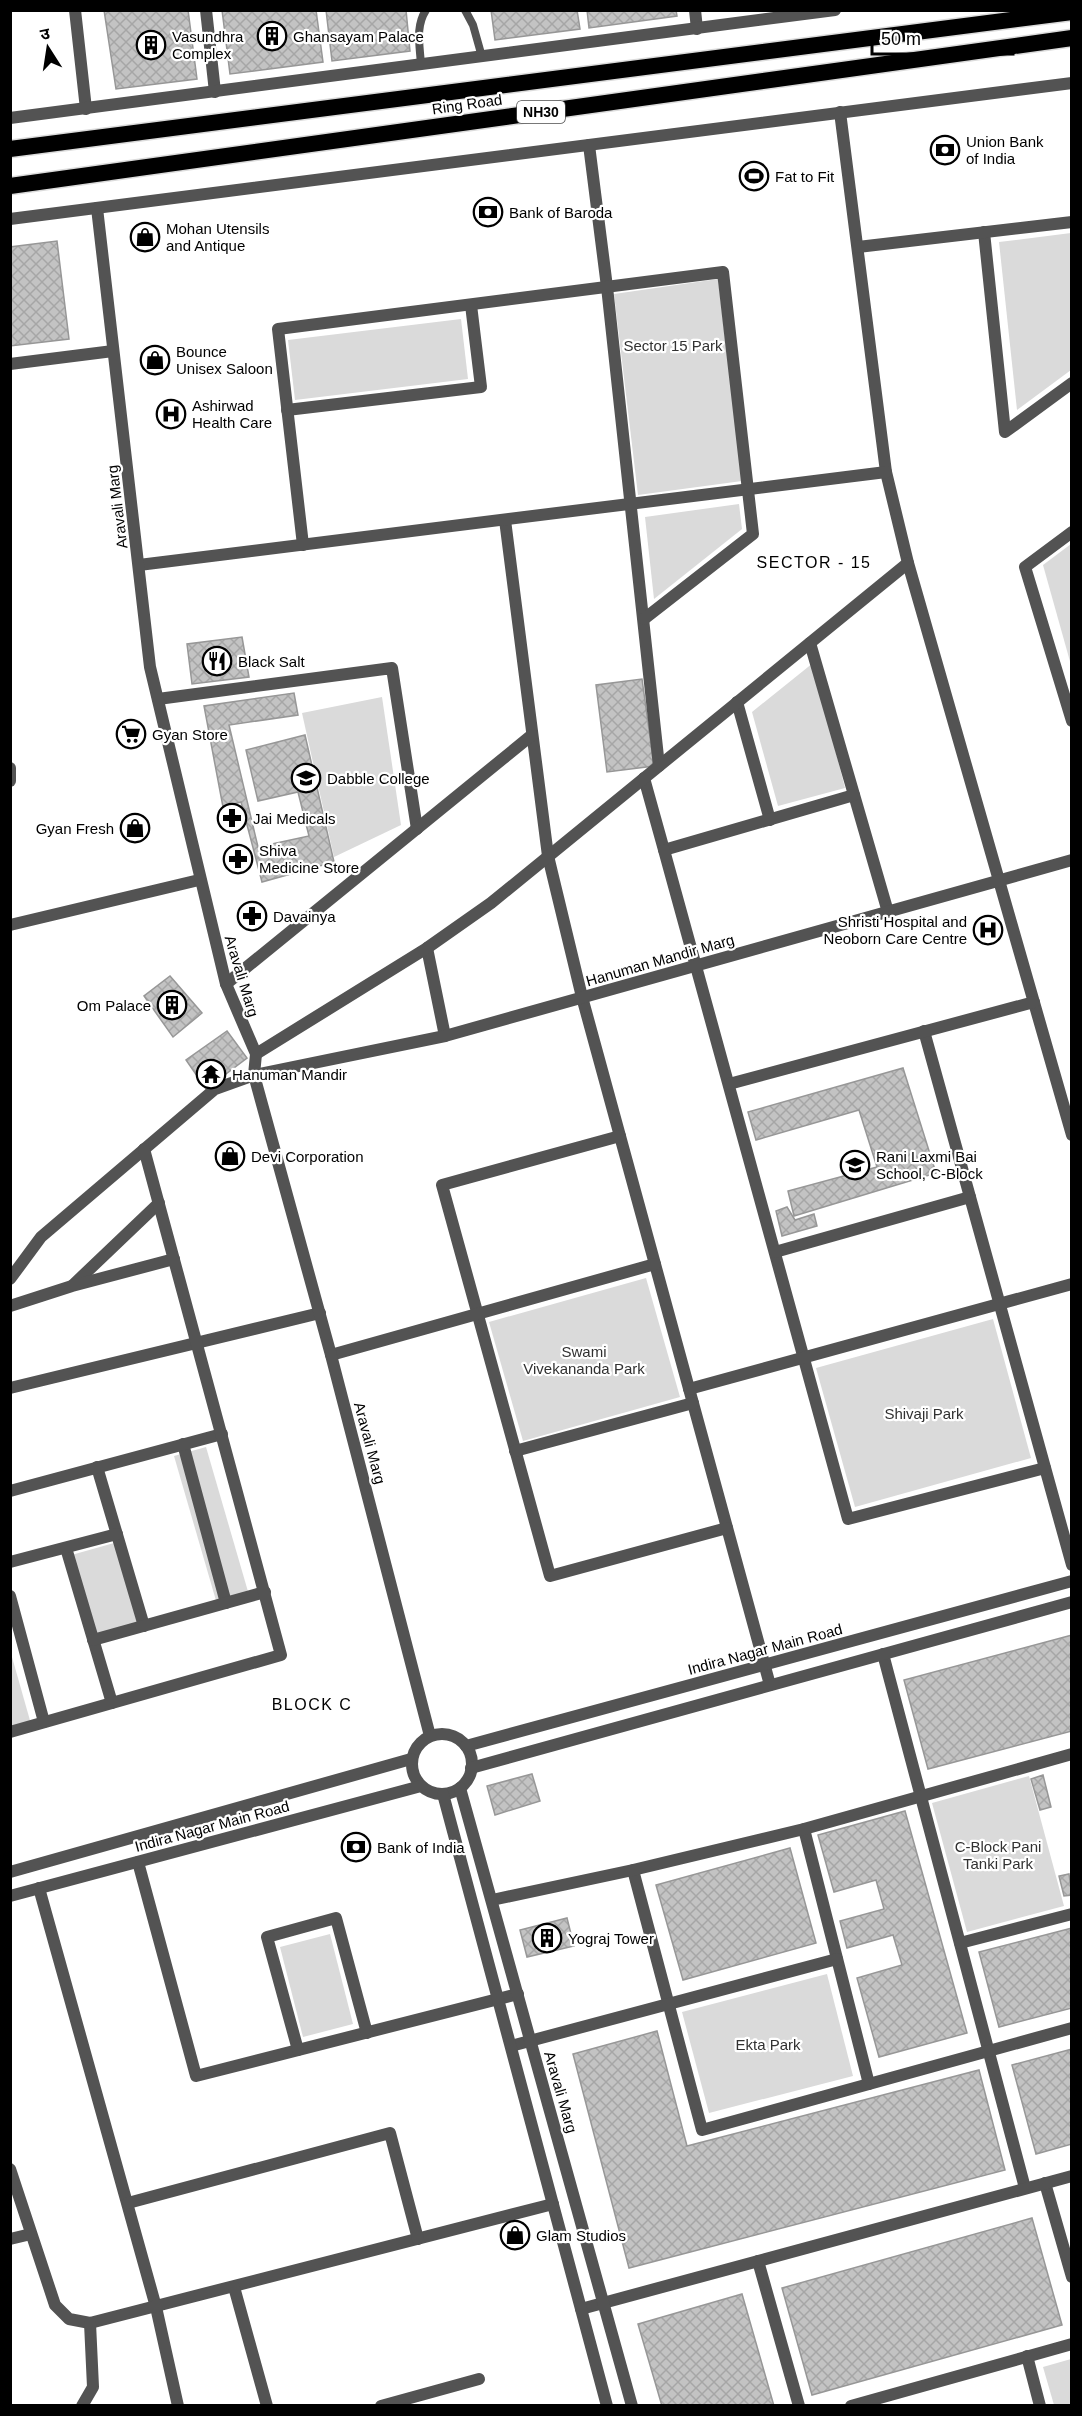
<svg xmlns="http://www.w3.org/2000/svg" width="1082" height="2416" viewBox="0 0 1082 2416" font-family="Arial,'Noto Sans Devanagari',sans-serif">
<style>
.green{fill:#dadada}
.building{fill:url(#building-cross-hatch);stroke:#979797;stroke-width:1.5}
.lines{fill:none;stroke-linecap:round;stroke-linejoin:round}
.trunk-casing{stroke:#dbdbdb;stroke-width:19}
.service{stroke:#535353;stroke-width:8}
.minor{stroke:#535353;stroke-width:12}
.tertiary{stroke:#535353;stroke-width:12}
.trunk{stroke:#000;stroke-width:16}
.labels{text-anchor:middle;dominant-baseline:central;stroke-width:4.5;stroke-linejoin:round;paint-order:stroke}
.shield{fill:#fff;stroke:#4c4c4c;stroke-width:1.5}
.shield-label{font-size:14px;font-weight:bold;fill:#000}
.poi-label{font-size:15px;fill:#000;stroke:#fff;text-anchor:start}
.street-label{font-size:15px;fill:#000;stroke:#fff}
.park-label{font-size:15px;fill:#313131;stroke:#fff}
.neighbourhood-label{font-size:16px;letter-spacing:1.5px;fill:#000;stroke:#fff}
</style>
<defs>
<pattern id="building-cross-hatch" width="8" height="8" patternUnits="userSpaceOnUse" patternTransform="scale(1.5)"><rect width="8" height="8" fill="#c3c3c3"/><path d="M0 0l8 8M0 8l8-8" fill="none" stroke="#a6a6a6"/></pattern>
</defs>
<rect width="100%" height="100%" fill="#fff"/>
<!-- green -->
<g class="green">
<path d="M1071 233V370L1017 410 999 242Z"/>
<path d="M718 279 742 481 638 495 614 294Z"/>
<path d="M461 319 468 379 295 400 288 340Z"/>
<path d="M739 504 742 529 654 599 645 517Z"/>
<path d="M1071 544V665L1043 565Z"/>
<path d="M813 663 845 788 778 806 752 712Z"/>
<path d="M382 697 401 825 334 857 302 713Z"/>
<path d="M646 1278 680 1397 523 1441 489 1322Z"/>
<path d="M993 1319 1031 1458 855 1507 816 1368Z"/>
<path d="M206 1447 249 1595 217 1604 174 1456Z"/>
<path d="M114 1543 138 1625 92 1638 68 1556Z"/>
<path d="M10 1650 31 1724 10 1729Z"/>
<path d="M1029 1776 1064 1906 967 1932 932 1803Z"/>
<path d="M330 1934 353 2024 303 2037 280 1947Z"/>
<path d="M827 1974 853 2076 709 2113 682 2012Z"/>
<path d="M1071 2359V2405H1054L1043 2367Z"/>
</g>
<!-- building -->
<g class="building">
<path d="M104 10H188L197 79 116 89Z"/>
<path d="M222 10H316L323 62 230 74Z"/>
<path d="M326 10H406L410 51 332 61Z"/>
<path d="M491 10H577L580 29 495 40Z"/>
<path d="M587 10H676L677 16 589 28Z"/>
<path d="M57 241 69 339 10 346V247Z"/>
<path d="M242 637 249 677 192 684 187 644Z"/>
<path d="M642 679 654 766 607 772 596 685Z"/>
<path d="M294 693 298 715 229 725 258 847 309 836 298 792 258 801 246 750 305 735 334 862 262 882 241 802 223 807 204 706Z"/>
<path d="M170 976 202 1013 173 1037 144 996Z"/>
<path d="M227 1031 247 1058 206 1089 186 1060Z"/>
<path d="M903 1068 936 1173 794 1216 788 1191 877 1167 859 1110 756 1140 748 1112Z"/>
<path d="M787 1207 795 1220 814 1214 817 1226 782 1236 776 1211Z"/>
<path d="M1072 1635V1731L928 1769 904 1680Z"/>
<path d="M532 1774 540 1801 495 1815 487 1786Z"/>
<path d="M1043 1775 1051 1807 1040 1810 1031 1779Z"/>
<path d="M905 1811 967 2033 879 2057 857 1978 902 1965 893 1935 847 1948 840 1921 884 1909 876 1880 834 1892 818 1835Z"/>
<path d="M790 1848 816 1943 683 1980 656 1885Z"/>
<path d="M1069 1874 1072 1895 1064 1896 1059 1876Z"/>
<path d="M567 1918 574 1946 527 1957 520 1930Z"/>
<path d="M1072 1928V2008L999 2027 979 1952Z"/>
<path d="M657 2031 687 2146 979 2070 1005 2170 629 2268 573 2054Z"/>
<path d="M1072 2049V2144L1036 2154 1012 2065Z"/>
<path d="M1032 2218 1062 2325 812 2395 782 2288Z"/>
<path d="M742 2294 774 2406H662L638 2324Z"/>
</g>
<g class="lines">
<!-- trunk casing -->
<g class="trunk-casing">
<g id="trunk">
<path d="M10 149 1072 12"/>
<path d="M10 186 1072 38"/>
</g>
</g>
<!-- service -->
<g class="service">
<path d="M465 10 473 25 482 57"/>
<path d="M421 65C420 46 415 27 426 10"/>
</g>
<!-- minor -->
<g class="minor">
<path d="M206 10 215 92"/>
<path d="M695 10 697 29"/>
<path d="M840 112 886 472 908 563 1072 1135"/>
<path d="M589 145 607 287 659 766"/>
<path d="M984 232 1005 432 1072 383"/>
<path d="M858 247 1072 222"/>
<path d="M10 364 113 351"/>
<path d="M287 410 481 387 471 305"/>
<path d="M505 520 548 856 582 997 770 1685"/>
<path d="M1072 532 1025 567 1072 721"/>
<path d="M303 545 278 329 723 272 753 534 644 619"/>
<path d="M139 565 886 472"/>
<path d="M810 643 888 912"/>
<path d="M158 699 392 668 417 829"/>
<path d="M737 702 770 820"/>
<path d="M10 768V781"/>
<path d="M644 778 664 850 854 795"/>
<path d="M664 850 848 1519 1045 1468"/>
<path d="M10 925 199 880"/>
<path d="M427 948 445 1036"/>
<path d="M226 984 532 735"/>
<path d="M924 1031 1072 1565"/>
<path d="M256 1054 427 948 491 903 908 563"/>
<path d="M729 1084 1034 1002"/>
<path d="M620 1136 442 1185 550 1576 727 1528"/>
<path d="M775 1252 970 1197"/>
<path d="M10 1279 41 1237 215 1089 254 1075 445 1036 1072 860"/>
<path d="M73 1285 159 1203"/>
<path d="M10 1306 72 1286 174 1259"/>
<path d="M331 1355 655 1264"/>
<path d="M10 1388 320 1313"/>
<path d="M689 1389 1072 1284"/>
<path d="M183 1444 226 1603"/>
<path d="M515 1451 693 1403"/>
<path d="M97 1467 144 1626"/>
<path d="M10 1491 222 1434"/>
<path d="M66 1548 112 1703"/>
<path d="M10 1562 117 1534"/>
<path d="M10 1596 44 1722"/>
<path d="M93 1640 265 1592"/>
<path d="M883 1654 1025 2188"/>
<path d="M10 1732 281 1655 144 1149"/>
<path d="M804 1829 869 2084"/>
<path d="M138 1862 196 2076 518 1994"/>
<path d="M633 1870 702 2130 1072 2028"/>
<path d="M39 1888 156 2307 178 2406"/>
<path d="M492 1900 633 1870 804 1829 1072 1754"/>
<path d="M960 1943 1072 1914"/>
<path d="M511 2046 837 1959"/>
<path d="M298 2050 267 1937 336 1918 367 2033"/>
<path d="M10 2169 55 2305 69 2319 90 2323 553 2204"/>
<path d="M1045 2183 1072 2277"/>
<path d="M128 2203 390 2133 418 2239"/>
<path d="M10 2239 31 2234"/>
<path d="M758 2261 799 2406"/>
<path d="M234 2287 267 2406"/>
<path d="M581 2309 1072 2176"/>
<path d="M1027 2356 1040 2406"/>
<path d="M82 2406 93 2387 90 2323"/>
<path d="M381 2406 479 2379"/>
<path d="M851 2406 1072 2344"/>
</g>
<!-- tertiary -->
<g class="tertiary">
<path d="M75 10 86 109"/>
<path d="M10 118 835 10"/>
<path d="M97 208 150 667 226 984 256 1054 254 1075 331 1355 430 1736"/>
<path d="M10 219 1072 83"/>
<circle cx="442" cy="1764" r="30"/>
<path d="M466 1746 1072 1581"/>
<path d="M471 1768 1072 1602"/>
<path d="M460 1788 632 2406"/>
<path d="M443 1794 607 2406"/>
<path d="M10 1872 411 1759"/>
<path d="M10 1896 421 1786"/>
</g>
<!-- trunk -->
<use href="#trunk" class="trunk"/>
</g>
<!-- icons -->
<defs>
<g id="building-ring" transform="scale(1.5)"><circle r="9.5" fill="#fff" stroke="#000" stroke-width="1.5"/><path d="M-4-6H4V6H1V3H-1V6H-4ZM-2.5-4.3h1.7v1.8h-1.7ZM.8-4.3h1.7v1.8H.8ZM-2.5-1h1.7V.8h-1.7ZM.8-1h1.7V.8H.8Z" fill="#000"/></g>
<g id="bank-ring" transform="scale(1.5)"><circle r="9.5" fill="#fff" stroke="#000" stroke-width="1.5"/><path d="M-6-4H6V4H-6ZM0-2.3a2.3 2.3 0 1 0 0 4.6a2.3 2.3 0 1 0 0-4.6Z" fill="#000"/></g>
<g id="stadium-ring" transform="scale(1.5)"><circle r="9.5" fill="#fff" stroke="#000" stroke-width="1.5"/><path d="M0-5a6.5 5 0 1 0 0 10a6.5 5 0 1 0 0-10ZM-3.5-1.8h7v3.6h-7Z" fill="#000"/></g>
<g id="shop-ring" transform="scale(1.5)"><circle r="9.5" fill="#fff" stroke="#000" stroke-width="1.5"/><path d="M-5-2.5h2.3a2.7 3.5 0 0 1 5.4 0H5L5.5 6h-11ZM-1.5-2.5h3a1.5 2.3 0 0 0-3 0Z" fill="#000"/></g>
<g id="hospital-ring" transform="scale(1.5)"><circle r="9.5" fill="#fff" stroke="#000" stroke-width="1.5"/><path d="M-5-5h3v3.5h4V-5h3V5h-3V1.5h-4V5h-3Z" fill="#000"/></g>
<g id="restaurant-ring" transform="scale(1.5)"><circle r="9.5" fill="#fff" stroke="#000" stroke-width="1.5"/><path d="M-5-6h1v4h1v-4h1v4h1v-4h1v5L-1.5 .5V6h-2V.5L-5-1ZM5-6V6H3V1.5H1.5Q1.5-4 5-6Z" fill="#000"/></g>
<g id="supermarket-ring" transform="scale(1.5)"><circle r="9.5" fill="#fff" stroke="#000" stroke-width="1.5"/><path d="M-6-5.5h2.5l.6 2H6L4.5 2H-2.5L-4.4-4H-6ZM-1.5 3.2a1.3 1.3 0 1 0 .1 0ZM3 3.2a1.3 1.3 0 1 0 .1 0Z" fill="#000"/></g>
<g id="school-ring" transform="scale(1.5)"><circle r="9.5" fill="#fff" stroke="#000" stroke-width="1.5"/><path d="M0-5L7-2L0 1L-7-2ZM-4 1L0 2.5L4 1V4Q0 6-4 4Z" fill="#000"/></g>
<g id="pharmacy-ring" transform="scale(1.5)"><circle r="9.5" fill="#fff" stroke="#000" stroke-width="1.5"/><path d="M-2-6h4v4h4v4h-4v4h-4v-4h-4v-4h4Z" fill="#000"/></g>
<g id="temple-ring" transform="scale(1.5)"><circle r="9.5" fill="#fff" stroke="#000" stroke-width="1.5"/><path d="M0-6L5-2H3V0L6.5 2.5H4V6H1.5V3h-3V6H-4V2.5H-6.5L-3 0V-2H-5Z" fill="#000"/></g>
</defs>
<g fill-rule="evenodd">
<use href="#building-ring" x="272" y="36"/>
<use href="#building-ring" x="151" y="45"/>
<use href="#bank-ring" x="945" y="150"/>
<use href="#stadium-ring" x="754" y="176"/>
<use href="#bank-ring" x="488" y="212"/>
<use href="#shop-ring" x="145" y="237"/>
<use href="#shop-ring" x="155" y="360"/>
<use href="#hospital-ring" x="171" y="414"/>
<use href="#restaurant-ring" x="217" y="661"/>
<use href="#supermarket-ring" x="131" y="734"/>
<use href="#school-ring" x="306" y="778"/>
<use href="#pharmacy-ring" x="232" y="818"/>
<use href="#shop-ring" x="135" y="828"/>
<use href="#pharmacy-ring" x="238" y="859"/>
<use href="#pharmacy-ring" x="252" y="916"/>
<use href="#hospital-ring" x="988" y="930"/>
<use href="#building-ring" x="172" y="1005"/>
<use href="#temple-ring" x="211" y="1074"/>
<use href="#shop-ring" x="230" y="1156"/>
<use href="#school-ring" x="855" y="1165"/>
<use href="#bank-ring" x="356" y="1847"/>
<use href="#building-ring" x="547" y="1938"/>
<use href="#shop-ring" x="515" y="2235"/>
</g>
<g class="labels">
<!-- shield labels -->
<rect class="shield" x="517" y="101" width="48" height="22" rx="4.5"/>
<g class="shield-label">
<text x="541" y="112">NH30</text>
</g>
<!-- poi labels -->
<g class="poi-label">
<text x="172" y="36">Vasundhra<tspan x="172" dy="17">Complex</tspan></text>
<text x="293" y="36">Ghansayam Palace</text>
<text x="966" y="141">Union Bank<tspan x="966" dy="17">of India</tspan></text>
<text x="775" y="176">Fat to Fit</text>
<text x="509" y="212">Bank of Baroda</text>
<text x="166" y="228">Mohan Utensils<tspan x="166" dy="17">and Antique</tspan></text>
<text x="176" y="351">Bounce<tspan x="176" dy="17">Unisex Saloon</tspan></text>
<text x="192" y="405">Ashirwad<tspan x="192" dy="17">Health Care</tspan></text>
<text x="238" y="661">Black Salt</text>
<text x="152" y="734">Gyan Store</text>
<text x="327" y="778">Dabble College</text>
<text x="253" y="818">Jai Medicals</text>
<text x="114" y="828" text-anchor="end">Gyan Fresh</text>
<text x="259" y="850">Shiva<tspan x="259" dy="17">Medicine Store</tspan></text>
<text x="273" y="916">Davainya</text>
<text x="967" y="921" text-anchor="end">Shristi Hospital and<tspan x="967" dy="17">Neoborn Care Centre</tspan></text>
<text x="151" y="1005" text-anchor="end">Om Palace</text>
<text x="232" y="1074">Hanuman Mandir</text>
<text x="251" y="1156">Devi Corporation</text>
<text x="876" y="1156">Rani Laxmi Bai<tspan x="876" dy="17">School, C-Block</tspan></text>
<text x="377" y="1847">Bank of India</text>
<text x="568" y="1938">Yograj Tower</text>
<text x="536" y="2235">Glam Studios</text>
</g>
<!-- street labels -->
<g class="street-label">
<text transform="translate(467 104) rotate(-8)">Ring Road</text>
<text transform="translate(117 507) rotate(-97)">Aravali Marg</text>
<text transform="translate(660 960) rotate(-16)">Hanuman Mandir Marg</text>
<text transform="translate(242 976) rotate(73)">Aravali Marg</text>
<text transform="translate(370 1443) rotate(75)">Aravali Marg</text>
<text transform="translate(765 1649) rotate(-15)">Indira Nagar Main Road</text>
<text transform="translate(212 1826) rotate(-15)">Indira Nagar Main Road</text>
<text transform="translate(561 2092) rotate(74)">Aravali Marg</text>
</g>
<!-- park labels -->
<g class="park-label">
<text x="673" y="345">Sector 15 Park</text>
<text x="584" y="1351">Swami<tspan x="584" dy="17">Vivekananda Park</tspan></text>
<text x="924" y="1413">Shivaji Park</text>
<text x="998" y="1846">C-Block Pani<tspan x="998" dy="17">Tanki Park</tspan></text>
<text x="768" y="2044">Ekta Park</text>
</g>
<!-- neighbourhood labels -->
<g class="neighbourhood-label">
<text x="814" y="562">SECTOR - 15</text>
<text x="312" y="1704">BLOCK C</text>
</g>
</g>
<!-- border -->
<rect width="1082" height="2416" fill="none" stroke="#000000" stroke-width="24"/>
<!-- north arrow -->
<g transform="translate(48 48) rotate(348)" stroke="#ffffff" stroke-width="4.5" paint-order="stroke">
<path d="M0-4.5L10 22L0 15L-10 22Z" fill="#000000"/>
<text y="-9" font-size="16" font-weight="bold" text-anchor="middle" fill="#000000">उ</text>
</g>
<!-- scale -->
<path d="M872 45v9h141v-9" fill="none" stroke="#000000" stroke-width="3"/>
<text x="881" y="45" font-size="18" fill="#000000" stroke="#ffffff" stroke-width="4.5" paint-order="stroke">50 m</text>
</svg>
